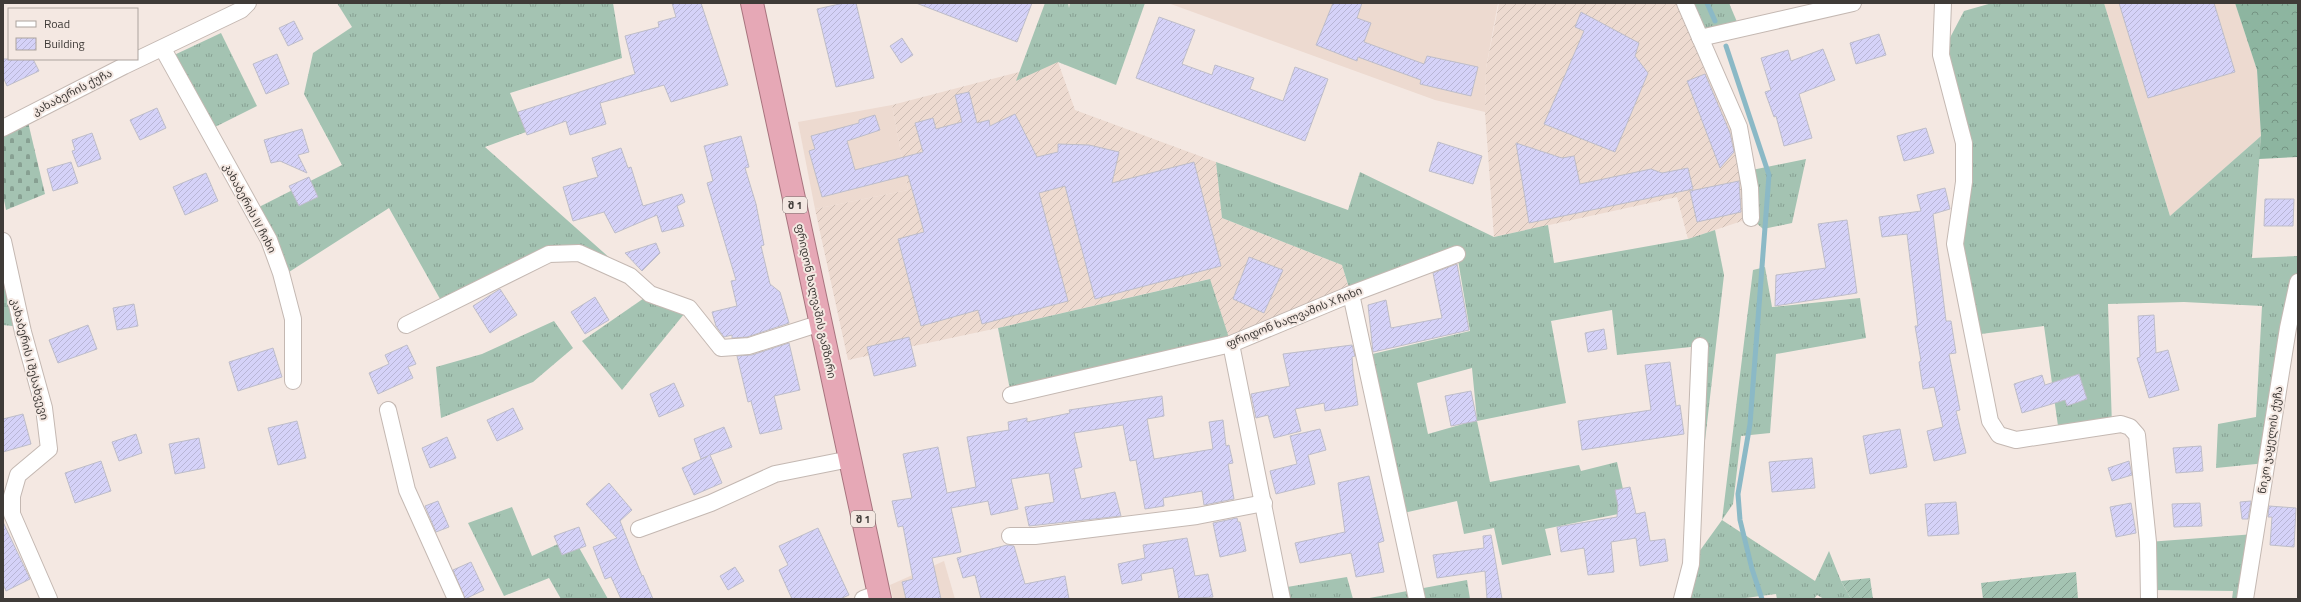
<svg xmlns="http://www.w3.org/2000/svg" width="2301" height="602" viewBox="0 0 2301 602" font-family="'Titillium Web','Noto Sans Georgian',sans-serif">
<style>
.built{fill:#eddad0}
.industrial{fill:url(#industrial-furrows)}
.grass{fill:url(#grass-tufts);fill-rule:evenodd}
.forest{fill:url(#forest-crowns)}
.cemetery{fill:url(#cemetery-stones)}
.garden{fill:url(#garden-furrows)}
.lines{fill:none;stroke-linecap:round;stroke-linejoin:round}
.stream{stroke:#8bb9c6;stroke-width:5}
.building{fill:url(#building-hatch);stroke:#bebdc9}
.minor-casing{stroke:#c4b8b2;stroke-width:18}
.trunk-casing{stroke:#a8747e;stroke-width:24}
.minor{stroke:#fff;stroke-width:16}
.trunk{stroke:#e6a8b6;stroke-width:22}
.labels{text-anchor:middle;dominant-baseline:central;stroke-width:4;stroke-linejoin:round;paint-order:stroke}
.shield{fill:#f4e8e2;stroke:#756f6b;stroke-width:1}
.shield-label{font-size:10px;font-weight:bold;fill:#3f3b38}
.street-label{font-size:11px;fill:#3f3b38;stroke:#f4e8e2}
</style>
<defs>
<pattern id="industrial-furrows" width="10" height="10" patternUnits="userSpaceOnUse"><rect width="10" height="10" fill="#eddad0"/><path d="M-1 1l2-2M0 10L10 0M9 11l2-2" fill="none" stroke="#ccbcb3"/></pattern>
<pattern id="grass-tufts" width="24" height="20" patternUnits="userSpaceOnUse"><rect width="24" height="20" fill="#a4c3b2"/><path d="M3 7l-1-3M5 7V3M7 7l1-3M15 17l-1-3M17 17v-4M19 17l1-3" fill="none" stroke="#87a092"/></pattern>
<pattern id="forest-crowns" width="20" height="18" patternUnits="userSpaceOnUse"><rect width="20" height="18" fill="#8db5a0"/><path d="M2 6a3 3 0 1 1 6 0M12 15a3 3 0 1 1 6 0" fill="none" stroke="#759483"/></pattern>
<pattern id="cemetery-stones" width="16" height="16" patternUnits="userSpaceOnUse"><rect width="16" height="16" fill="#a4c3b2"/><path d="M2 7V4a2 2 0 0 1 4 0v3zM10 15v-3a2 2 0 0 1 4 0v3z" fill="#87a092"/></pattern>
<pattern id="garden-furrows" width="10" height="10" patternUnits="userSpaceOnUse"><rect width="10" height="10" fill="#a4c3b2"/><path d="M-1 1l2-2M0 10L10 0M9 11l2-2" fill="none" stroke="#87a092"/></pattern>
<pattern id="building-hatch" width="6" height="6" patternUnits="userSpaceOnUse"><rect width="6" height="6" fill="#d5d2f8"/><path d="M-1 1l2-2M0 6l6-6M5 7l2-2" fill="none" stroke="#b8b5d5"/></pattern>
</defs>
<rect width="100%" height="100%" fill="#f4e8e2"/>
<!-- built -->
<g class="built">
<path d="M1168 3H1498L1486 68 1485 112 1435 100Z"/>
<path d="M2104 3H2235L2257 70 2261 136 2170 216Z"/>
<path d="M892 105 908 190 815 209 798 122Z"/>
<path d="M944 561 955 599H893L890 585Z"/>
</g>
<!-- industrial -->
<g class="industrial">
<path d="M1499 3H1685L1739 127 1751 218 1688 239 1677 197 1494 237 1485 112 1486 68Z"/>
<path d="M1058 62 1075 110 1216 162 1222 218 1342 265 1351 294 1231 344 1209 279 998 328 848 360 815 209 908 190 892 105Z"/>
</g>
<!-- grass -->
<g class="grass">
<path d="M337 3H613L622 58 510 93 526 132 485 147 630 276 579 253 549 254 444 306 389 208 289 272 257 208 342 165 304 94 313 53 352 27Z"/>
<path d="M1045 3H1068L1069 8 1070 3H1145L1116 85 1058 62 1016 81Z"/>
<path d="M1685 3H1729L1740 29 1700 38Z"/>
<path d="M1992 3H2104L2170 216 2261 136 2252 258 2298 256V282L2266 463 2216 468 2218 424 2256 417 2262 306 2184 302 2108 304 2112 426 2059 433 2044 326 1973 335 1955 244 1964 182 1941 55 1964 11Z"/>
<path d="M221 33 257 106 209 130 172 56Z"/>
<path d="M1806 159 1792 223 1763 229 1751 218 1747 171Z"/>
<path d="M1216 162 1348 210 1360 172 1494 237 1548 225 1554 263 1688 239 1715 230 1724 275 1691 563 1722 520 1753 270 1765 267 1772 307 1860 298 1866 338 1776 354 1770 433 1741 436 1733 504 1722 520 1815 581 1829 551 1841 581 1851 599H1824L1817 595 1814 599H1777L1776 594 1738 599H1682L1700 346 1617 355 1612 310 1551 321 1566 403 1477 421 1490 482 1579 465 1581 471 1617 462 1628 512 1545 529 1551 555 1502 565 1494 528 1464 534 1457 501 1399 514 1364 356 1470 331 1457 254 1351 294 1342 265 1222 218ZM1472 368 1477 420 1428 434 1417 383Z"/>
<path d="M1210 279 1231 344 1011 395 998 328Z"/>
<path d="M8 287 14 301 9 306 21 327 3 325V289Z"/>
<path d="M650 294 689 308 622 390 582 341Z"/>
<path d="M554 321 573 348 533 382 441 418 436 367 482 354Z"/>
<path d="M512 507 532 556 573 537 608 599H561L549 578 504 596 468 523Z"/>
<path d="M2255 534 2245 599H2232L2233 591 2149 590 2148 542Z"/>
<path d="M1347 577 1353 599H1282L1281 588Z"/>
<path d="M1467 580 1470 599H1364Z"/>
</g>
<!-- forest -->
<path class="forest" d="M2235 3H2298V157L2259 159 2261 136 2257 70Z"/>
<!-- cemetery -->
<path class="cemetery" d="M28 122 45 194 6 210 3 195V136Z"/>
<!-- garden -->
<g class="garden">
<path d="M2076 572 2078 599H1983L1981 583Z"/>
<path d="M1870 578 1873 599H1851L1841 581Z"/>
</g>
<g class="lines">
<!-- stream -->
<g class="stream">
<path d="M1707 3 1715 21"/>
<path d="M1726 46 1769 175 1750 424 1738 494 1740 520 1752 569 1762 599"/>
</g>
</g>
<!-- building -->
<g class="building">
<path d="M672 3H701L728 85 671 102 664 85 600 103 606 124 570 135 566 121 527 135 518 112 635 74 625 36 659 27 658 22 676 17Z"/>
<path d="M844 3H856L874 78 836 87 817 9Z"/>
<path d="M916 3H1032L1017 42Z"/>
<path d="M1333 3H1362L1357 18 1371 23 1364 42 1424 64 1427 56 1478 67 1471 96 1420 84 1421 80 1358 57 1357 61 1316 45Z"/>
<path d="M2119 3H2214L2235 72 2148 98Z"/>
<path d="M1581 12 1639 43 1635 56 1648 73 1615 152 1544 124 1584 31 1575 27Z"/>
<path d="M1159 17 1195 30 1182 64 1212 75 1215 65 1254 78 1250 89 1283 101 1295 67 1328 79 1305 141 1136 78Z"/>
<path d="M294 21 303 39 288 46 279 28Z"/>
<path d="M1879 34 1886 55 1856 64 1850 43Z"/>
<path d="M902 38 913 55 901 63 890 46Z"/>
<path d="M1823 49 1835 80 1799 94 1812 138 1784 146 1776 116 1774 117 1765 92 1771 90 1761 58 1788 50 1791 61Z"/>
<path d="M277 54 289 84 266 94 253 64Z"/>
<path d="M3 59H33L39 71 7 86 3 77Z"/>
<path d="M1705 74 1730 133 1734 152 1720 168 1687 81Z"/>
<path d="M969 92 977 123 989 120 990 126 1015 114 1037 157 1058 152V144L1089 145 1119 152 1112 183 1194 162 1221 266 1095 299 1065 186 1039 193 1068 301 982 324 978 310 921 326 898 239 924 232 908 175 822 197 809 151 815 149 811 136 859 123V120L875 115 880 130 847 141 855 170 923 152 915 123 933 118 936 129 962 122 955 95Z"/>
<path d="M157 108 166 128 140 140 130 120Z"/>
<path d="M1926 128 1934 153 1904 161 1897 136Z"/>
<path d="M302 129 309 152 298 155 307 173 280 161 271 163 264 140Z"/>
<path d="M92 133 101 159 78 167 72 151 75 150 72 140Z"/>
<path d="M741 136 749 167 745 168 756 204 764 245 761 246 770 284 780 292 789 323 747 337 732 338V335L724 337 716 326 712 312 737 306 731 281 736 280 707 183 713 181 704 146Z"/>
<path d="M1438 142 1482 156 1473 184 1429 171Z"/>
<path d="M1516 143 1562 158 1574 156 1580 184 1651 169 1662 173 1688 168 1693 189 1529 223Z"/>
<path d="M621 148 628 168 631 167 643 206 682 194 685 202 677 206 684 226 662 232 657 215 615 233 604 212 573 221 563 187 598 177 592 158Z"/>
<path d="M71 162 78 183 53 191 47 169Z"/>
<path d="M206 173 218 201 185 215 173 187Z"/>
<path d="M309 177 318 197 299 206 289 186Z"/>
<path d="M1739 181 1741 212 1697 222 1690 191Z"/>
<path d="M1945 188 1950 209 1933 214 1946 321H1951L1956 353 1949 354 1960 410 1956 411 1966 453 1934 461 1927 431 1943 427 1934 387 1923 389 1919 362 1921 361 1915 326H1918L1907 234 1882 237 1879 217 1921 211 1917 195Z"/>
<path d="M2265 199H2294L2293 226H2264Z"/>
<path d="M1847 220 1857 293 1775 306 1776 275 1826 268 1818 224Z"/>
<path d="M656 243 660 253 642 271 625 253Z"/>
<path d="M1249 257 1283 270 1264 313 1233 299Z"/>
<path d="M1457 264 1469 330 1373 352 1368 305 1386 300 1391 328 1442 318 1433 273Z"/>
<path d="M500 289 517 315 490 333 473 306Z"/>
<path d="M595 297 609 320 585 334 571 312Z"/>
<path d="M134 304 138 326 117 330 113 308Z"/>
<path d="M2154 315 2156 353 2168 350 2179 390 2149 398 2137 358 2140 357 2138 316Z"/>
<path d="M88 325 97 349 58 363 49 340Z"/>
<path d="M1604 329 1607 349 1588 352 1585 333Z"/>
<path d="M909 337 916 366 874 376 867 347Z"/>
<path d="M789 343 800 390 774 396 782 429 760 434 751 401 748 402 737 356 752 355Z"/>
<path d="M407 345 416 364 408 367 413 378 378 394 369 373 389 364 385 355Z"/>
<path d="M1352 345 1355 356 1352 357 1353 372 1358 405 1325 411 1324 403 1295 409 1301 431 1274 438 1268 415 1256 418 1251 394 1290 386 1283 354Z"/>
<path d="M273 348 282 377 238 391 229 362Z"/>
<path d="M1670 362 1676 406 1680 405 1684 434 1582 450 1578 421 1651 410 1645 365Z"/>
<path d="M2079 374 2087 399 2067 406 2065 400 2022 413 2014 384 2042 375 2045 385Z"/>
<path d="M674 383 684 406 659 417 650 394Z"/>
<path d="M1471 391 1477 421 1451 426 1445 396Z"/>
<path d="M1162 396 1164 416 1147 419 1154 459 1213 449 1209 422 1223 420 1226 446 1229 445 1233 463 1228 464 1234 499 1204 505 1202 491 1163 498 1164 506 1145 509 1136 460 1130 461 1123 425 1074 433 1082 467 1074 469 1081 499 1115 492 1121 516 1029 526 1025 507 1054 502 1049 473 1011 479 1018 509 991 515 988 501 951 508 961 552 932 558 941 599H906L902 582 913 579 903 526 898 527 892 501 912 498 903 454 938 447 947 493 976 487 967 437 1009 430 1008 422 1027 418V422L1070 413 1069 410Z"/>
<path d="M513 408 523 429 497 441 487 420Z"/>
<path d="M23 414 31 444 3 452V419Z"/>
<path d="M297 421 306 458 278 465 268 428Z"/>
<path d="M724 427 732 447 710 455 722 483 694 495 682 468 708 456 701 459 694 439Z"/>
<path d="M1320 429 1326 450 1308 455 1315 484 1276 494 1270 471 1297 464 1290 436Z"/>
<path d="M1900 429 1907 467 1870 474 1863 436Z"/>
<path d="M136 434 142 453 119 461 112 442Z"/>
<path d="M447 437 456 458 430 468 422 448Z"/>
<path d="M199 438 205 468 175 474 169 444Z"/>
<path d="M2201 446 2203 471 2176 473 2173 448Z"/>
<path d="M1812 458 1815 488 1772 492 1769 462Z"/>
<path d="M101 461 111 491 75 503 65 473Z"/>
<path d="M2129 461 2132 475 2112 481 2108 468Z"/>
<path d="M1369 476 1384 541 1378 543 1384 572 1356 577 1351 553 1300 563 1295 543 1345 532 1338 483Z"/>
<path d="M609 483 632 510 620 521 642 576 643 575 653 599H621L611 577 605 579 593 547 617 538 586 504Z"/>
<path d="M1630 487 1636 514 1645 512 1650 541 1665 539 1668 561 1640 566 1636 538 1611 542 1614 572 1588 575 1584 548 1561 552 1557 527 1617 517 1618 506 1615 490Z"/>
<path d="M438 501 449 527 436 532 425 506Z"/>
<path d="M2251 501 2248 519H2242L2240 502Z"/>
<path d="M1956 502 1959 534 1928 536 1925 504Z"/>
<path d="M2131 503 2136 533 2116 537 2110 507Z"/>
<path d="M2200 503 2202 526 2174 527 2172 504Z"/>
<path d="M2269 506 2296 508 2294 547 2270 545 2272 517H2268Z"/>
<path d="M1237 518 1238 522H1240L1246 551 1220 557 1213 523Z"/>
<path d="M3 522 30 579 6 591 3 584Z"/>
<path d="M579 527 586 546 562 555 554 536Z"/>
<path d="M818 528 849 595 840 599H792L779 570 788 565 779 546Z"/>
<path d="M1491 535 1502 599H1487L1485 571 1437 578 1433 555 1484 548 1483 536Z"/>
<path d="M1187 538 1195 576 1208 574 1213 597 1179 599 1173 568 1141 574 1142 580 1122 584 1118 564 1145 558 1143 545Z"/>
<path d="M1007 545 1014 546 1025 584 1065 576 1069 599H981L975 575 963 578 957 558Z"/>
<path d="M471 562 484 590 465 599 453 570Z"/>
<path d="M735 567 744 581 728 590 720 576Z"/>
</g>
<g class="lines">
<!-- minor casing -->
<g class="minor-casing">
<g id="minor">
<path d="M1685 3 1739 127 1750 188 1751 218"/>
<path d="M1943 3 1941 55 1964 143V182L1955 244 1990 421 1999 435 2016 440 2121 424 2130 427 2137 435 2148 542 2149 599"/>
<path d="M1700 38 1853 3"/>
<path d="M163 49 269 240 281 273 293 319V381"/>
<path d="M3 128 124 66 241 10 248 3"/>
<path d="M3 241 23 332 44 408 49 449 18 475 12 496V514L49 599"/>
<path d="M1351 294 1417 599"/>
<path d="M406 325 549 254 579 253 630 276 650 294 689 308 721 348 749 346 821 323"/>
<path d="M1231 344 1282 599"/>
<path d="M1011 395 1231 344 1351 294 1457 254"/>
<path d="M388 410 407 490 456 599"/>
<path d="M639 529 711 503 775 474 850 459"/>
<path d="M1010 536H1035L1197 516 1264 503"/>
<path d="M863 599 879 593"/>
<path d="M1682 599 1691 564 1700 346"/>
<path d="M2245 599 2288 328 2298 282"/>
</g>
</g>
<!-- trunk casing -->
<g class="trunk-casing">
<path id="trunk" d="M752 3 880 599"/>
</g>
<!-- minor -->
<use href="#minor" class="minor"/>
<!-- trunk -->
<use href="#trunk" class="trunk"/>
</g>
<g class="labels">
<!-- shield labels -->
<g class="shield">
<rect x="783" y="197" width="24" height="16" rx="3"/>
<rect x="851" y="511" width="24" height="16" rx="3"/>
</g>
<g class="shield-label">
<text x="795" y="205">შ 1</text>
<text x="863" y="519">შ 1</text>
</g>
<!-- street labels -->
<g class="street-label">
<text transform="translate(72 92) rotate(-27)">კახაბერის ქუჩა</text>
<text transform="translate(250 208) rotate(62)">კახაბერის IV ჩიხი</text>
<text transform="translate(816 301) rotate(78)">ფრიდონ ხალვაშის გამზირი</text>
<text transform="translate(1294 317) rotate(-22)">ფრიდონ ხალვაშის X ჩიხი</text>
<text transform="translate(30 359) rotate(76)">კახაბერის I შესახვევი</text>
<text transform="translate(2270 440) rotate(-81)">ნიკო ჯაყელის ქუჩა</text>
</g>
</g>
<!-- border -->
<rect width="2301" height="602" fill="none" stroke="#3f3b38" stroke-width="8"/>
<!-- legend -->
<rect x="8" y="8" width="130" height="52" fill="#f4e8e2" stroke="#aca39e"/>
<rect x="16" y="21" width="20" height="6" fill="#ffffff" stroke="#aca39e"/>
<text x="44" y="28" font-size="12" fill="#3f3b38">Road</text>
<rect x="16" y="38" width="20" height="12" fill="url(#building-hatch)" stroke="#aca39e"/>
<text x="44" y="48" font-size="12" fill="#3f3b38">Building</text>
</svg>
